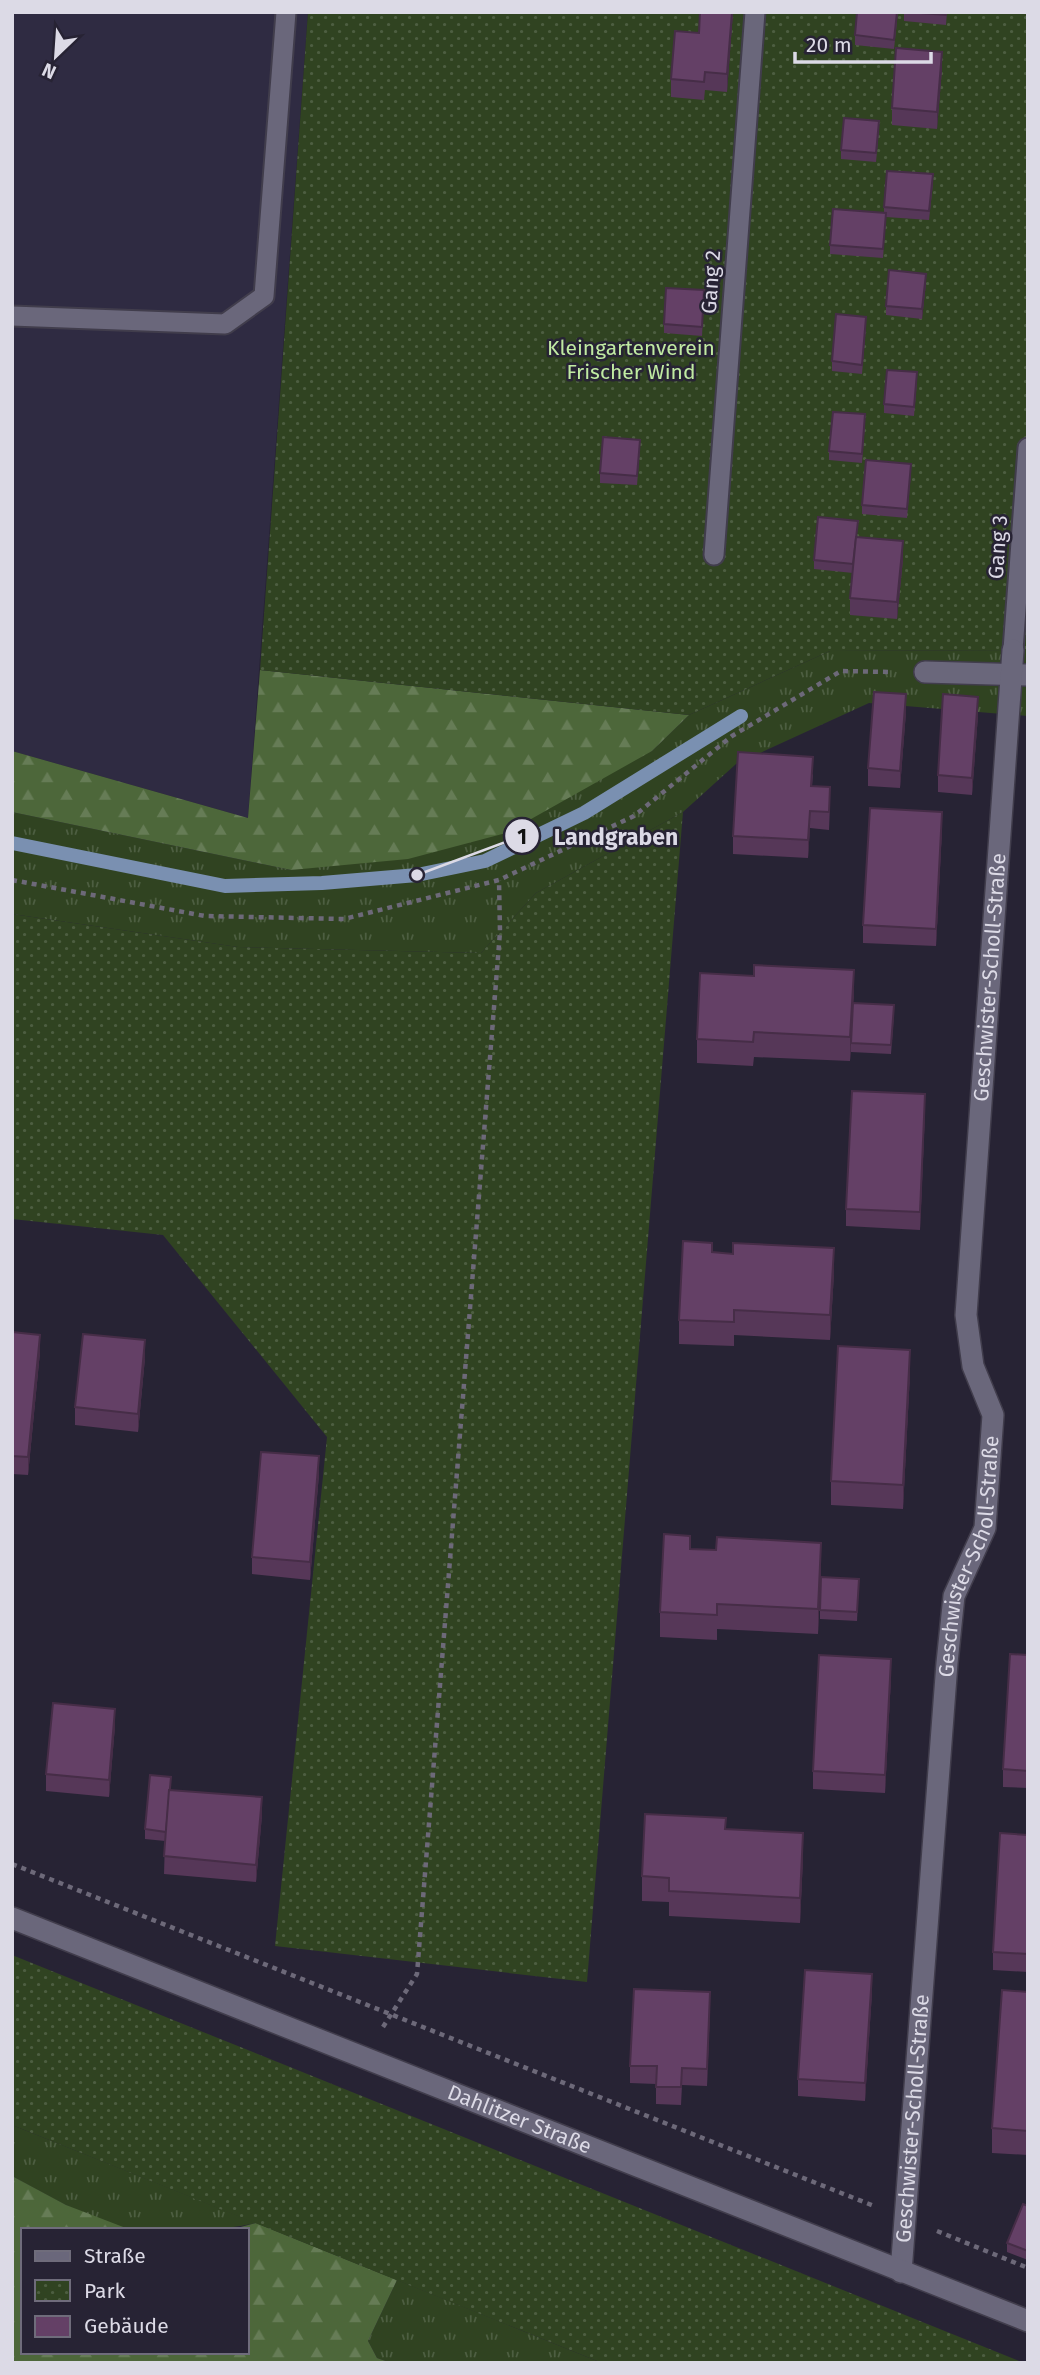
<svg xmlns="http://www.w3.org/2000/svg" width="1040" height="2375" viewBox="0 0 1040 2375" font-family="'Fira Sans',sans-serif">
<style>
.built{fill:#2f2b42}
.grass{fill:url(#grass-tufts)}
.forest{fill:url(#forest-firs)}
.park{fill:url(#park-dots)}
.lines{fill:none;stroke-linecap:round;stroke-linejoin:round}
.stream{stroke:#7a90b1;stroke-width:14}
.lane-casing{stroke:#413d4c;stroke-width:23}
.street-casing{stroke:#413d4c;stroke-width:24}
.secondary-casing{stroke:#413d4c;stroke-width:24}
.path{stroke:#6d6979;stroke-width:4.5;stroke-dasharray:5 5;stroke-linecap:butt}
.lane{stroke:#6a677b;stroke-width:19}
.street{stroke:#6a677b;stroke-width:21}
.secondary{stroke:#6a677b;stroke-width:21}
.wall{fill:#563758}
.shaded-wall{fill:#462d47}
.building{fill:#644066;stroke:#462d47;stroke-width:2}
.labels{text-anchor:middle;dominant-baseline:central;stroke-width:5;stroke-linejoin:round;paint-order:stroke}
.street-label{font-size:21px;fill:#dcdae6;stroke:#272334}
.park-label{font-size:21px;fill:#c0eaa2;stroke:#272334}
.leader{fill:none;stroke:#dcdae6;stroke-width:2.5}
.callout-dot{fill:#dcdae6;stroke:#272334;stroke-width:2.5}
.mark-label{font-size:21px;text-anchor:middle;font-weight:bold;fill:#111}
.callout-label{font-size:23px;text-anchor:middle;font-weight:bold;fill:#dcdae6;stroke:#272334;stroke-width:5;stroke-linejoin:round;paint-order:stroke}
</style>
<defs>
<pattern id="grass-tufts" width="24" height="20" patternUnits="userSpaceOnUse" patternTransform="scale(1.75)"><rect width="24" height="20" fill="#304321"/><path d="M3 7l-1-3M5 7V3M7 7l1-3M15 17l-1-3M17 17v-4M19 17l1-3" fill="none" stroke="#4d5e41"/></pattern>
<pattern id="forest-firs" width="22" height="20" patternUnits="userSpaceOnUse" patternTransform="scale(1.75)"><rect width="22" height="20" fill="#4d673a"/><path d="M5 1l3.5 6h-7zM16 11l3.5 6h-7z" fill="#667c56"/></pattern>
<pattern id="park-dots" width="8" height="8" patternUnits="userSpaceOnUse" patternTransform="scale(1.75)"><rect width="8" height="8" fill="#304321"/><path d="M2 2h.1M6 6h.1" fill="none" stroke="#4d5e41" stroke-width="1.8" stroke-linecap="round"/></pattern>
</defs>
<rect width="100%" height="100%" fill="#272334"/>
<!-- built -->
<path class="built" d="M12 12H308L248 818 12 751Z"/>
<!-- grass -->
<g class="grass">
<path d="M1028 650V716L869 703 736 764 683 812 536 893 481 953 238 947 12 914V812L291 870 652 751 689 715 830 651Z"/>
<path d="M12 2125 256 2223C226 2230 161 2235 131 2230 95 2223 45 2194 12 2176Z"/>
<path d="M397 2280 602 2363H391L377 2358 368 2341Z"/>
</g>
<!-- forest -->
<g class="forest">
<path d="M260 670 689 715 652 751 506 833 408 859 291 870 12 812V751L248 818Z"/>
<path d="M12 2176 66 2205 131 2230H23V2352H247V2230H229L256 2223 397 2280 368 2341 377 2358 391 2363H12Z"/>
</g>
<!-- park -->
<g class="park">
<path d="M308 12H1028V650L830 651 689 715 260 670Z"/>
<path d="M683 812 587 1982 275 1946 327 1437 163 1235 12 1219V914L238 947 481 953 536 893Z"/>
<path d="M12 1955 1024 2363H602L12 2125Z"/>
</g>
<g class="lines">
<!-- stream -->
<path class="stream" d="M12 843 225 886 322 883 417 875 485 861 584 813 741 716"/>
<!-- lane casing -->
<g class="lane-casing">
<g id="lane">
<path d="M12 316 225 324 264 296 286 12"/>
<path d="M714 555 755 12"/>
<path d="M1013 650 1028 448"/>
</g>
</g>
<!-- street casing -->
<g class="street-casing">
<g id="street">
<path d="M925 672 1028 675"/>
<path id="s1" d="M901 2272 947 1663 954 1596 985 1528 993 1415 973 1366 966 1315 1013 650"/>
</g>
</g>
<!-- secondary casing -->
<g class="secondary-casing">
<g id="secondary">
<path id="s2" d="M12 1918 1028 2321"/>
</g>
</g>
<!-- path -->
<g class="path">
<path d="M12 880 205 916 344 919 499 880 634 816 732 736 841 671 892 672"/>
<path d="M12 1864 874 2206"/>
<path d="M383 2027 417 1974 500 932 499 880"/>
<path d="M937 2231 1028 2268"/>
</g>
<!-- lane -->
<use href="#lane" class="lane"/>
<!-- street -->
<use href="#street" class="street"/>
<!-- secondary -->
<use href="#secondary" class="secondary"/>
</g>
<!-- wall -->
<g class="wall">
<path d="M733 12 727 92 705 90 704 100 671 97V79L699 33Z"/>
<path d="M898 12 894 49 855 45V35Z"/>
<path d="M904 12H947L946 25 904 21Z"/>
<path d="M942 69 937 129 892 125V108Z"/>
<path d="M879 130 876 162 841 159V150Z"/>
<path d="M933 183 929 220 886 217 883 258 830 254V245L884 213V207Z"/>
<path d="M926 283 922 319 886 315V306Z"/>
<path d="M704 299 702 336 664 333V324Z"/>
<path d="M866 326 862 374 832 371V361Z"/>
<path d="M917 381 914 416 884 413V404Z"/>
<path d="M865 424 862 463 829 460V451Z"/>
<path d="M640 449 637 485 600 483V473Z"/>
<path d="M911 473 907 518 862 514V505Z"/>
<path d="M857 537 903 559 897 619 850 615V598L853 573 814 569V560Z"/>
<path d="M906 712 900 788 868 786V768Z"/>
<path d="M978 715 972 795 938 792V775Z"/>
<path d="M813 774 812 786 830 805 829 830 810 828 808 858 733 854V836Z"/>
<path d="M942 829 936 946 863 943V925Z"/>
<path d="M854 994 853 1003 894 1014 891 1054 851 1052V1047L850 1061 754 1057 753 1066 697 1063V1039Z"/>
<path d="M925 1112 920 1230 846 1226V1209Z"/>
<path d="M712 1252 834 1273 830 1340 734 1335V1346L679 1344V1320Z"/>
<path d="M12 1332 40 1352 28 1475 12 1474Z"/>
<path d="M145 1358 138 1432 75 1425V1407Z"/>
<path d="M910 1374 903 1509 831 1505V1481Z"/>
<path d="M319 1474 310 1580 252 1574V1557Z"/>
<path d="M1028 1524V1567H1026Z"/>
<path d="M690 1549 821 1567 818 1634 717 1629V1640L660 1637V1612Z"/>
<path d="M859 1579 857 1621 820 1619V1610Z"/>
<path d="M1028 1655V1788L1003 1787V1769Z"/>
<path d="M891 1677 885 1793 813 1789V1771Z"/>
<path d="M115 1726 109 1797 46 1791V1774Z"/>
<path d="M170 1790 262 1815 256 1882 164 1874 165 1841 145 1839V1829Z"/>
<path d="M726 1829 803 1858 800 1923 669 1916V1902L642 1901V1876Z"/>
<path d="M1028 1835V1972L993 1970V1952Z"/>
<path d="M872 1992 865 2101 798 2096V2079Z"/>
<path d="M1028 1992V2155L992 2153V2128Z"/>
<path d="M710 2009 707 2086 682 2085 681 2105 656 2104V2084L630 2083V2066Z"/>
<path d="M1028 2206V2260L1007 2252V2243Z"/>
</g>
<!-- shaded-wall -->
<g class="shaded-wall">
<path d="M732 12H733L727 92V74Z"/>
<path d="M942 52V69L937 129V112Z"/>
<path d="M926 274V283L922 319V309Z"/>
<path d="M903 541V559L897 619V602Z"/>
<path d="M906 694V712L900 788V771Z"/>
<path d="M978 697V715L972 795V778Z"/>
<path d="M810 811V828L808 858V840Z"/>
<path d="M942 812V829L936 946V929Z"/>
<path d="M854 970V994L850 1061V1037Z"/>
<path d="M925 1094V1112L920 1230V1212Z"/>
<path d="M834 1248V1273L830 1340V1315Z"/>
<path d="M40 1335V1352L28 1475V1457Z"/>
<path d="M145 1340V1358L138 1432V1414Z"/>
<path d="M910 1350V1374L903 1509V1485Z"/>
<path d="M319 1456V1474L310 1580V1562Z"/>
<path d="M821 1543V1567L818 1634V1609Z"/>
<path d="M891 1659V1677L885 1793V1775Z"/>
<path d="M115 1709V1726L109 1797V1780Z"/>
<path d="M262 1797V1815L256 1882V1865Z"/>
<path d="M803 1833V1858L800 1923V1898Z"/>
<path d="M872 1974V1992L865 2101V2083Z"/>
<path d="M710 1992V2009L707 2086V2069Z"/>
</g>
<!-- building -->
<g class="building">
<path d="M700 12H732L727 74 705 72 704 82 671 79 675 31 699 33Z"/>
<path d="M857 12H897L894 40 855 35Z"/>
<path d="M907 12H946V15Z"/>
<path d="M896 48 942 52 937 112 892 108Z"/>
<path d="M844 118 879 121 876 153 841 150Z"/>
<path d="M887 171 933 174 929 211 884 207Z"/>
<path d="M833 209 886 213 883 249 830 245Z"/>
<path d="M889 270 926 274 922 309 886 306Z"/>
<path d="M666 288 704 290 702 327 664 324Z"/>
<path d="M836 314 866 317 862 365 832 361Z"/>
<path d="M887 370 917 372 914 407 884 404Z"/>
<path d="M833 412 865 414 862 454 829 451Z"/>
<path d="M603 437 640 440 637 476 600 473Z"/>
<path d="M866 460 911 464 907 509 862 505Z"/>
<path d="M818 517 858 521 853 564 814 560Z"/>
<path d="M856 537 903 541 897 602 850 598Z"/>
<path d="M874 692 906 694 900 771 868 768Z"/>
<path d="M943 694 978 697 972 778 938 775Z"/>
<path d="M738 752 813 757 811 786 830 787 829 812 810 811 808 840 733 836Z"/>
<path d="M870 808 942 812 936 929 863 925Z"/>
<path d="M754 965 854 970 850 1037 754 1032 753 1042 697 1039 700 973 754 976Z"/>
<path d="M853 1003 894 1005 891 1045 851 1043Z"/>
<path d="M852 1091 925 1094 920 1212 846 1209Z"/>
<path d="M683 1241 712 1243V1252L733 1254V1243L834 1248 830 1315 734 1310V1322L679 1320Z"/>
<path d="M12 1332 40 1335 28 1457 12 1456Z"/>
<path d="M83 1334 145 1340 138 1414 75 1407Z"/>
<path d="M838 1346 910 1350 903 1485 831 1481Z"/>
<path d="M261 1452 319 1456 310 1562 252 1557Z"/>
<path d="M664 1534 690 1536V1549L716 1550 717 1537 821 1543 818 1609 717 1604V1615L660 1612Z"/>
<path d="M821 1577 859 1579 857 1612 820 1610Z"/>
<path d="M1010 1654 1028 1655V1771L1003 1769Z"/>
<path d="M819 1655 891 1659 885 1775 813 1771Z"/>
<path d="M53 1703 115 1709 109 1780 46 1774Z"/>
<path d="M150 1775 171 1777 166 1832 145 1829Z"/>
<path d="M169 1790 262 1797 256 1865 164 1856Z"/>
<path d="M645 1814 726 1818 725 1829 803 1833 800 1898 669 1891V1878L642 1876Z"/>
<path d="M1000 1833 1028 1835V1954L993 1952Z"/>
<path d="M805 1970 872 1974 865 2083 798 2079Z"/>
<path d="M634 1989 710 1992 707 2069 682 2068 681 2087H656L657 2066H630Z"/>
<path d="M1002 1990 1028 1992V2131L992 2128Z"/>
<path d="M1023 2204 1028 2206V2251L1007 2243Z"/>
</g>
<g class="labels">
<!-- street labels -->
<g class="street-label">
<text transform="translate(711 282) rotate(-86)">Gang 2</text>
<text transform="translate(998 547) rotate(-86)">Gang 3</text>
<text stroke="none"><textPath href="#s1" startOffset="1309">Geschwister-Scholl-Straße</textPath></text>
<text stroke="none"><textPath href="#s1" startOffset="721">Geschwister-Scholl-Straße</textPath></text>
<text stroke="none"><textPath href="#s1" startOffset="154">Geschwister-Scholl-Straße</textPath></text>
<text stroke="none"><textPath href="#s2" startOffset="546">Dahlitzer Straße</textPath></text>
</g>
<!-- park labels -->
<g class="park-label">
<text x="631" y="348">Kleingartenverein<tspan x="631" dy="24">Frischer Wind</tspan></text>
</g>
</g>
<!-- callouts -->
<path class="leader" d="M417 875L522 836"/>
<g class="callout-dot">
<circle cx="417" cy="875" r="7"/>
<circle cx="522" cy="836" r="18"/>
</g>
<g class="mark-label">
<text x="522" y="844">1</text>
</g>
<g class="callout-label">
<text x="616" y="845">Landgraben</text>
</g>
<!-- border -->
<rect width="1040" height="2375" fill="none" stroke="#dcdae6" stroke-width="28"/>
<!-- legend -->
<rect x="21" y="2228" width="228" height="126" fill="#272334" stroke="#6f6c7b" stroke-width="2"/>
<rect x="35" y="2251" width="35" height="10" fill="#6a677b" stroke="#6f6c7b" stroke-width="2"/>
<text x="84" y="2263" font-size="21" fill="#dcdae6">Straße</text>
<rect x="35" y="2280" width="35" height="21" fill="url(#park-dots)" stroke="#6f6c7b" stroke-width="2"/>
<text x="84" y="2298" font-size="21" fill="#dcdae6">Park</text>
<rect x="35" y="2316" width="35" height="21" fill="#644066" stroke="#6f6c7b" stroke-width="2"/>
<text x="84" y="2333" font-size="21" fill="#dcdae6">Gebäude</text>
<!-- north arrow -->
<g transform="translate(56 56) rotate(205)" stroke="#272334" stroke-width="5" paint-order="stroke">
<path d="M0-5L12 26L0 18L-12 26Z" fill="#dcdae6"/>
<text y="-10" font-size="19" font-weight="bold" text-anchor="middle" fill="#dcdae6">N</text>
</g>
<!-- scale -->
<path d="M795 52v10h136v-10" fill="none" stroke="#dcdae6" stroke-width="3.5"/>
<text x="806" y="52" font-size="21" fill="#dcdae6" stroke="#272334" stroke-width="5" paint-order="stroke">20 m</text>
</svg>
